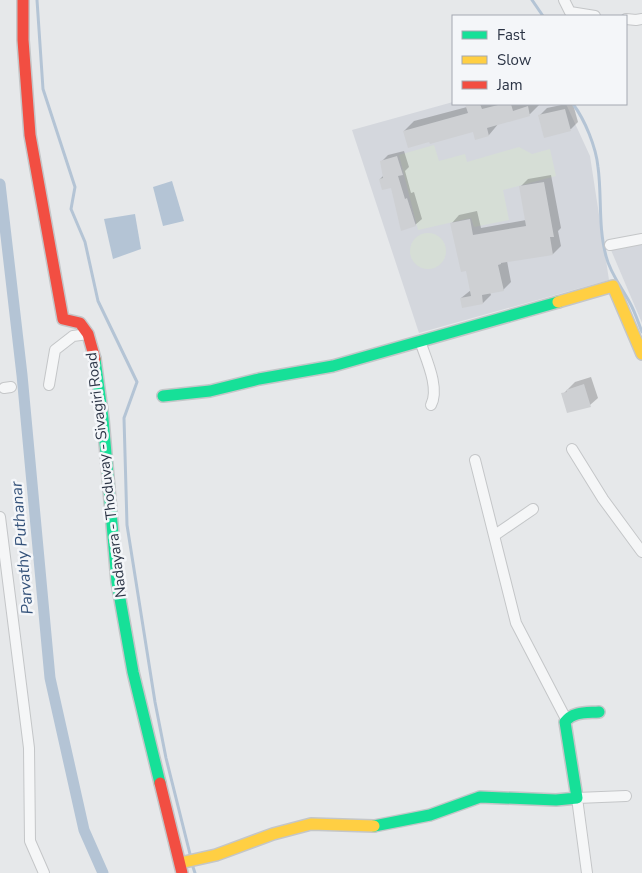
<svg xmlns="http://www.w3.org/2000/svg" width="642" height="873" viewBox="0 0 642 873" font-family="'Nunito Sans',sans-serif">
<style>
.built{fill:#d4d7dd}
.green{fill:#d6ded6}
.water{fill:#b4c4d5}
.shadow{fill:#0003}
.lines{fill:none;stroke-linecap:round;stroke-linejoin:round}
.stream{stroke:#b4c4d5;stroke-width:3}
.canal{stroke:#b4c4d5;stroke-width:11}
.building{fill:#ced0d3}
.street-casing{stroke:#c4c6c8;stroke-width:12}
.fast-casing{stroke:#c4c6c8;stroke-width:14}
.slow-casing{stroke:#c4c6c8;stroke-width:14}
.jam-casing{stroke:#c4c6c8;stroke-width:14}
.street{stroke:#f5f6f7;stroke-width:10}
.fast{stroke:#16e098;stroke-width:11}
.slow{stroke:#ffcf43;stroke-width:11}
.jam{stroke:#f24e42;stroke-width:11}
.labels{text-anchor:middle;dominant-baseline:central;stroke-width:5;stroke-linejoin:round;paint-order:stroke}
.street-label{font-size:15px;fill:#2b3445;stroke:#f4f6f9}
.water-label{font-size:16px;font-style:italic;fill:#34527a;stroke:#f4f6f9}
</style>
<rect width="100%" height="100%" fill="#e6e8ea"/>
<!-- built -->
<g class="built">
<path d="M453 102V104H566L590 156 609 280 419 333 352 130Z"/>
<path d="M642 244V323L611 250Z"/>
</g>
<!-- green -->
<g class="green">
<path d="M434 145 439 161 465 154 467 162 519 147 532 154 550 149 556 176 503 190 509 220 474 227 471 218 418 230 399 155Z"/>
<circle cx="428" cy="251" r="18"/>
</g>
<!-- water -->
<g class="water">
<path d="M172 181 184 221 163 226 153 187Z"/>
<path d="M135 214 141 249 113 259 104 219Z"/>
</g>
<!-- shadow -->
<g class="shadow">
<path d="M467 104H540L530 114 499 123 489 135 476 139 474 130 430 140 404 131 414 121 467 107Z"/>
<path d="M566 104H573L578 122 571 129 545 137 539 116 547 108Z"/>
<path d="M404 151 409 167 405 171 411 193 414 192 422 219 415 225 392 186 380 179 384 175 381 162 388 155Z"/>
<path d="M551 175 561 228 558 231 561 246 553 254 507 261 511 282 503 290 490 292 491 295 483 303 461 298 471 290 467 269 452 223 459 215 477 211 481 228 526 220 520 187 528 179Z"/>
<path d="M591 377 598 398 590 405 563 394 575 382Z"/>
</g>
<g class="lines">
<!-- stream -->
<g class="stream">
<path d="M37 0 43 89 75 187 71 209 85 242 98 301 137 382 124 418 127 525 155 702 166 758 191 858"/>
<path d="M532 0 543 16"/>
<path d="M573 104C585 120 596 147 598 167 602 196 598 227 606 256 610 273 622 288 630 303 635 312 638 322 642 332"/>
<path d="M192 864 195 873"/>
</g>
<!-- canal -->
<path class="canal" d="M0 184 22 375 50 678 84 830 103 873"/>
</g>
<!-- building -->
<g class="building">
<path d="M465 104H480L482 109 502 104H511L513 111 528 106 530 116 487 128 489 136 475 140 473 132 430 144 429 142 408 148 403 131 468 113Z"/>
<path d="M565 109 571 131 544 138 538 115Z"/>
<path d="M397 156 403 175 398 176 405 199 407 198 416 226 401 231 391 188 382 190 379 179 383 178 380 161Z"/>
<path d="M544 182 554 237H550L553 255 501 263V264L498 265 504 291 482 295 483 304 462 308 460 298 471 296 466 271 461 272 450 223 470 219 473 235 526 226 519 186Z"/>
<path d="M584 384 591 407 567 413 561 393 567 392 566 390Z"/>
</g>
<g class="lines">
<!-- street casing -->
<g class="street-casing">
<g id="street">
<path d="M564 0 570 12 595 16"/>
<path d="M626 19 636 20 642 19"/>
<path d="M610 245 642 239"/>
<path d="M420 341C426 359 440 388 431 405"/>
<path d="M49 385 55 350 73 336 88 334"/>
<path d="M4 388 11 387"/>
<path d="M572 449 603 499 642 552"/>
<path d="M475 460 516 623 566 719"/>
<path d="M0 517 29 748 30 841 44 873"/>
<path d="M495 535 533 509"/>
<path d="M587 873 577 798 626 796"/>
</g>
</g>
<!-- fast casing -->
<g class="fast-casing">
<g id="fast">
<path d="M95 359 103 419 117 582 133 672 160 783"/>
<path d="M163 396 210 391 259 379 333 366 558 302"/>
<path d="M374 826 430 815 480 797 556 800 577 798 565 722C573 711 587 713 599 712"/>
</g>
</g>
<!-- slow casing -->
<g class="slow-casing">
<g id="slow">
<path d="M558 302 613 286 642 354"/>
<path d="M180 863 216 855 273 834 311 824 374 826"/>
</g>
</g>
<!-- jam casing -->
<g class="jam-casing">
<g id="jam">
<path d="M23 0V40L30 135 63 319 80 323 88 334 95 359"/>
<path d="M160 783 182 873"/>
</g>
</g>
<!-- street -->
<use href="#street" class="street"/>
<!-- fast -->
<use href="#fast" class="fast"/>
<!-- slow -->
<use href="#slow" class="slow"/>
<!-- jam -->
<use href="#jam" class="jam"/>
</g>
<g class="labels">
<!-- street labels -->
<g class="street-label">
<text transform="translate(106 475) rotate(-97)">Nadayara - Thoduvay - Sivagiri Road</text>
</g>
<!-- water labels -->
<g class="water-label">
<text transform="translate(22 548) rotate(-95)">Parvathy Puthanar</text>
</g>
</g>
<!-- legend -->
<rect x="452" y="15" width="175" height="90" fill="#f4f6f9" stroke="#a4a8b1"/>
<rect x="462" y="31" width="25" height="8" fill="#16e098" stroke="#a4a8b1"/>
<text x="497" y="40" font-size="15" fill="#2b3445">Fast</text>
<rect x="462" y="56" width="25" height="8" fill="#ffcf43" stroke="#a4a8b1"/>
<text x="497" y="65" font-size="15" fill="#2b3445">Slow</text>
<rect x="462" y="81" width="25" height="8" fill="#f24e42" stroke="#a4a8b1"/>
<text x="497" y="90" font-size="15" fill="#2b3445">Jam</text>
</svg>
